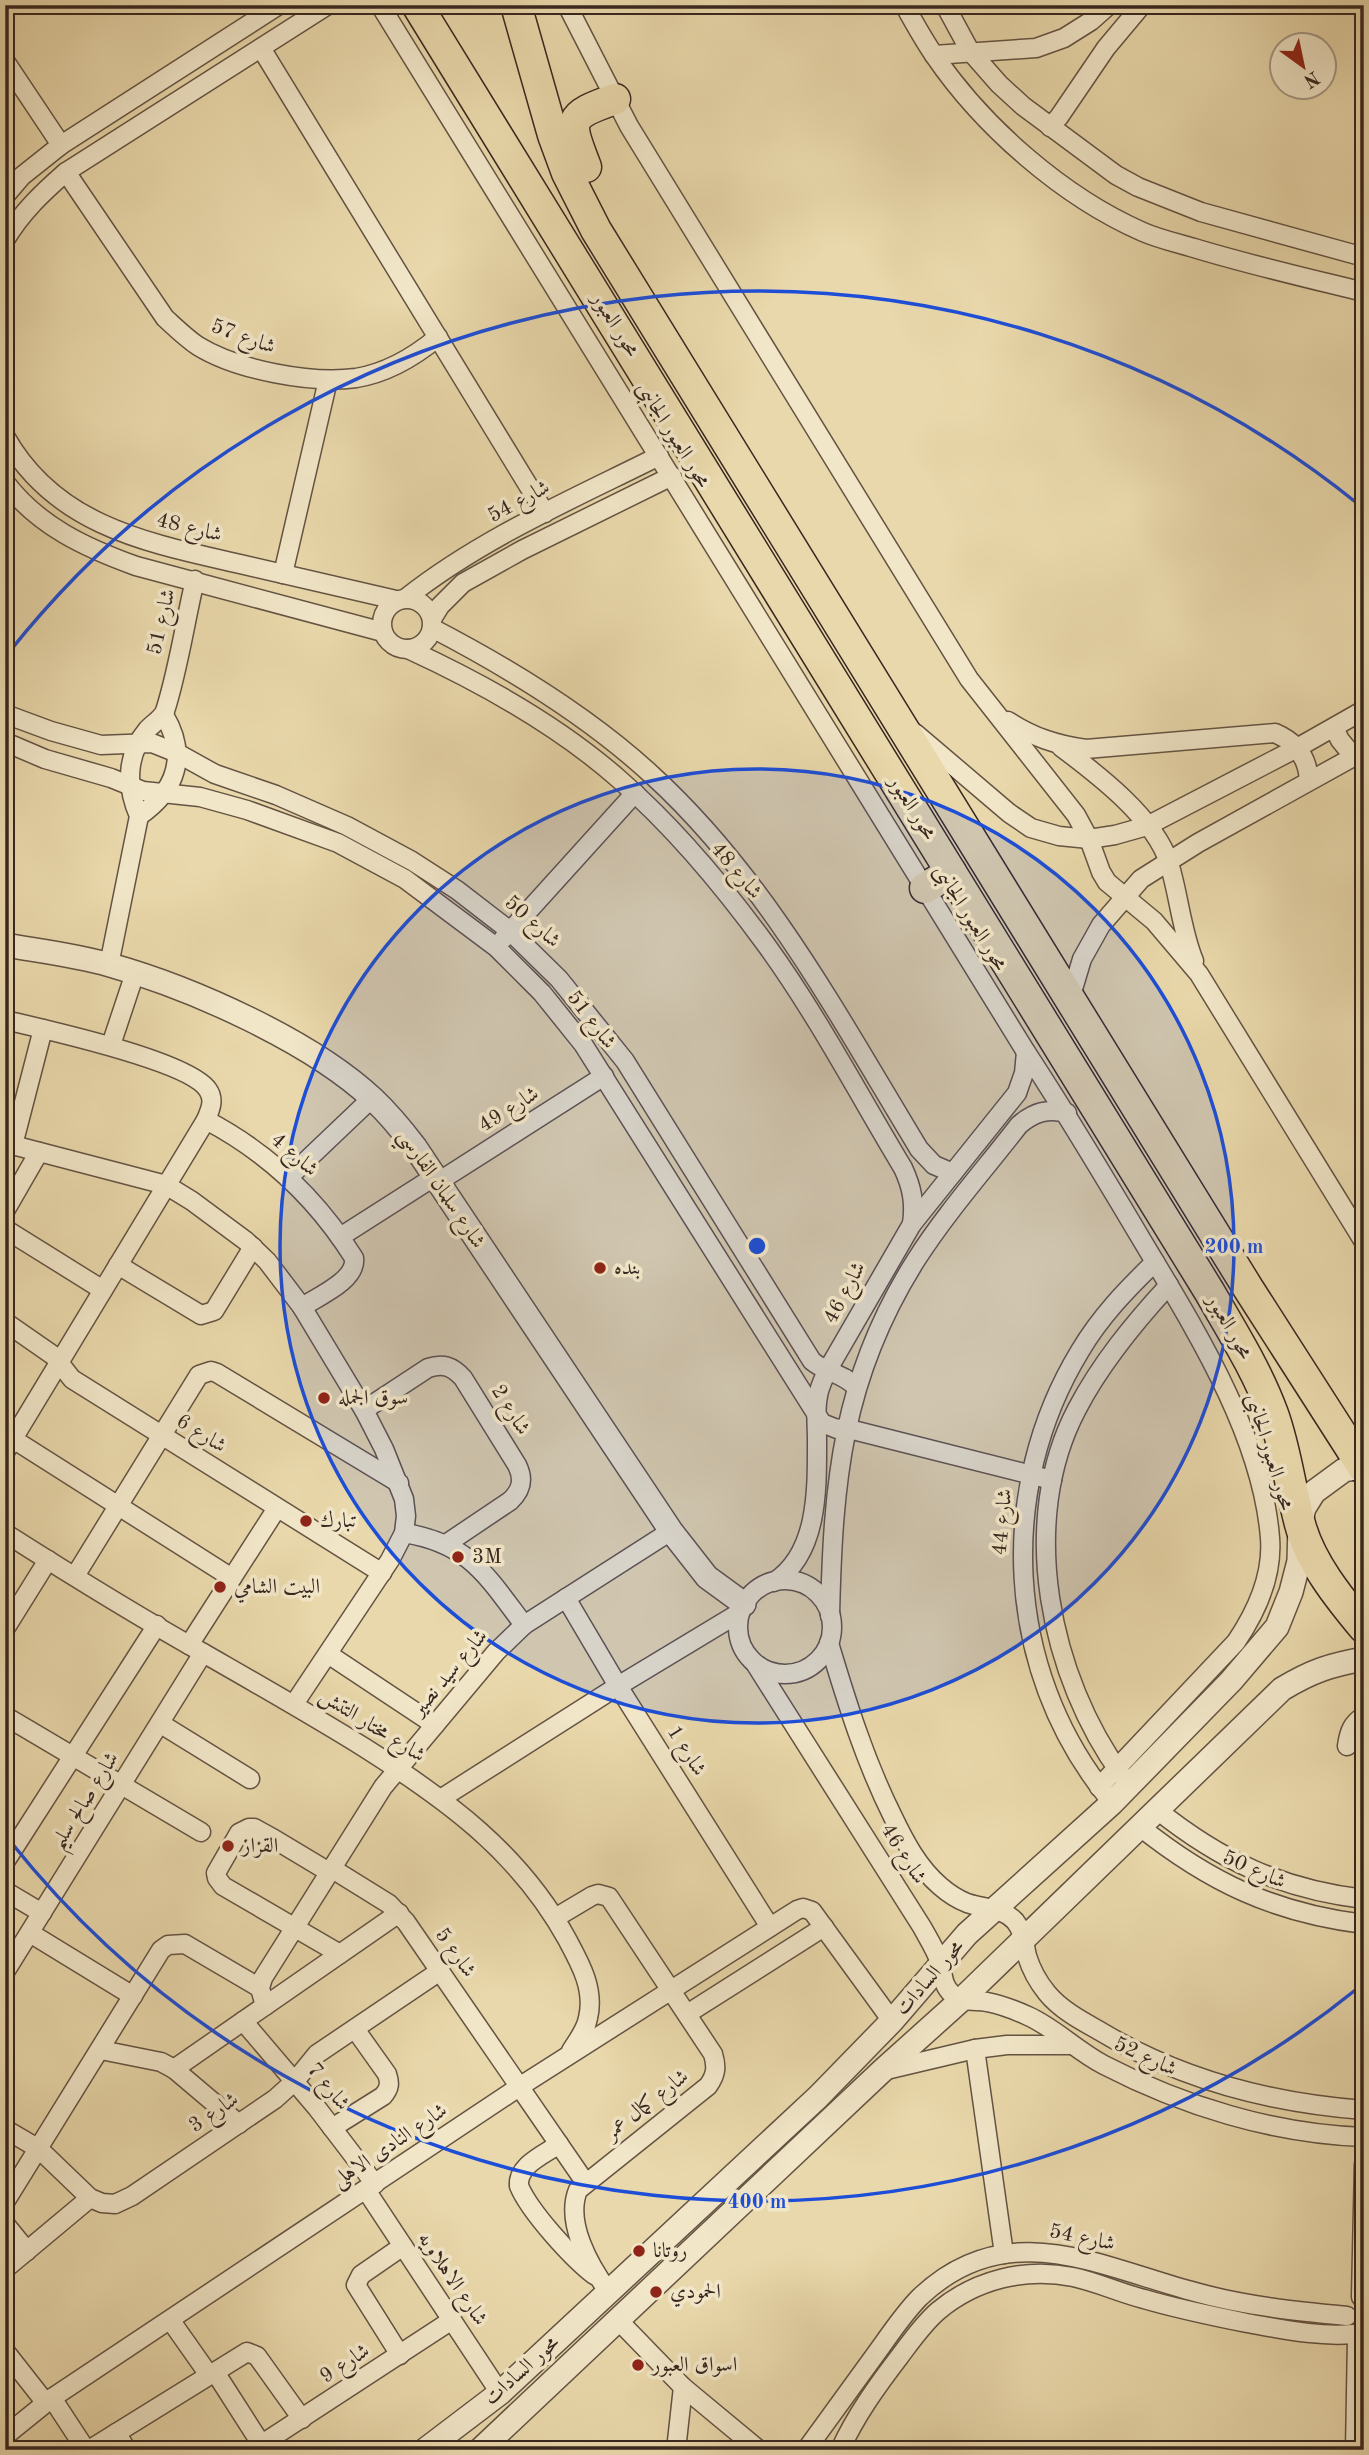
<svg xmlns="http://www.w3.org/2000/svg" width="1369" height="2455" viewBox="0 0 1369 2455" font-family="'Old Standard TT',Amiri,serif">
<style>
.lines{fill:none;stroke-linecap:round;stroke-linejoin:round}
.minor-casing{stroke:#645343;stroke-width:21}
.tertiary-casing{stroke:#645343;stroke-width:26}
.trunk-casing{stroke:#382720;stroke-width:33}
.minor{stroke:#f1e6c8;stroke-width:18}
.tertiary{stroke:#f1e6c8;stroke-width:23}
.trunk{stroke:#e9d8ab;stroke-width:30}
.ring{fill:none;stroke:#1d4ed8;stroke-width:3.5}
.poi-dot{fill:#8f2418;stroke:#f1e6c8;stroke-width:2.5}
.labels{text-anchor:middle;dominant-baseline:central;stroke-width:7;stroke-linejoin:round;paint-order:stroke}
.street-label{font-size:21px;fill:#382720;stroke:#f1e6c8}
.poi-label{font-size:21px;fill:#382720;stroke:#f1e6c8;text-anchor:start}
.centre{fill:#1d4ed8;stroke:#f1e6c8;stroke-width:3.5}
.ring-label{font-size:21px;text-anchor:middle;font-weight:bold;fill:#1d4ed8;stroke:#f1e6c8;stroke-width:7;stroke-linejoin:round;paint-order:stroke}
</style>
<rect width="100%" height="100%" fill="#e9d8ab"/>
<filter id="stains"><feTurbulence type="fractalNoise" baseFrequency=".00286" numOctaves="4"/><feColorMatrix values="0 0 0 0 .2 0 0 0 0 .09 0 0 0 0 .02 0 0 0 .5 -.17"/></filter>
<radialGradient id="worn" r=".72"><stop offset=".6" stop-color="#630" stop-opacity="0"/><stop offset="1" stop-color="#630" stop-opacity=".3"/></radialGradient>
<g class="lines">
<!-- minor casing -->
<g class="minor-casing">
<g id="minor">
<path d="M380 5 1026 1052C1067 1114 1105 1178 1143 1242 1195 1329 1262 1435 1270 1538 1273 1576 1257 1611 1236 1642L1099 1787"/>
<path d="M567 5 629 126 969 679 1076 815 1089 839 1101 872 1107 882 1154 921 1199 974 1364 1242"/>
<path d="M904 5C914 22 923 39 934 55 983 127 1063 197 1143 232 1159 239 1177 243 1194 248 1250 265 1307 278 1364 292"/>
<path d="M945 5 970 51 999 84 1023 106 1116 175 1138 187 1201 212 1364 257"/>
<path d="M261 48 545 513"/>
<path d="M934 55 1036 48 1064 38 1091 21 1109 5"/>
<path d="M5 61 61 145"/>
<path d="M1050 127 1059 117 1106 48 1142 5"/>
<path d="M66 172 165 318C176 328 186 338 198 346 237 370 311 384 356 378 387 373 414 357 438 337"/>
<path d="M5 196 22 176 61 145 279 5"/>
<path d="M5 240C22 212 42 193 66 172L328 5"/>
<path d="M5 436C55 526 148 543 240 564 292 576 344 588 396 600"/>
<path d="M5 482C38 526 86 548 136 566L383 632"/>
<path d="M283 574 328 380"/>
<path d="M406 598C482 538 573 499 659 456"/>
<circle cx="407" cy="624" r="25"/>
<path d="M432 619 440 606 463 583 522 550 672 476"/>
<path d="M432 628C509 668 588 716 652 775 766 879 840 1019 919 1149L934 1165 953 1173"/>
<path d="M408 649C482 683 558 725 620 780 675 828 724 887 767 946 817 1015 859 1095 903 1168 912 1187 915 1203 912 1224"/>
<path d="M5 714 51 731 101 745 152 743 177 753 215 774 276 795 347 826 412 861 457 890 510 931 559 979 625 1061 812 1361C826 1373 843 1373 856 1387"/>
<path d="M1008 721C1033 737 1056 745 1086 749L1275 733C1296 742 1308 758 1309 781"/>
<path d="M1334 728 1340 740 1354 757"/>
<path d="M915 733 1009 813 1031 828 1059 836 1089 839 1115 835 1147 826 1297 748 1364 710"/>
<path d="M5 742 45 759 111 778 143 791 200 797 247 810 338 843 405 879 496 947 542 993 583 1044 822 1423 837 1429 845 1428 1052 1480"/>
<path d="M1061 747C1097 774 1155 818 1169 863 1179 895 1181 929 1194 961"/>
<path d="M139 816C177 790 188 755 164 715"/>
<path d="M503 939 635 793"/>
<path d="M109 965 139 816C126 787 126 755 147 730 152 724 162 719 165 711 178 671 185 622 195 580"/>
<path d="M1070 999 1082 959 1101 925 1141 879 1198 843 1364 751"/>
<path d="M5 1020C43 1029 190 1061 208 1090 215 1100 210 1110 206 1120L5 1452"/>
<path d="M111 1045 135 973"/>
<path d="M206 1120C267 1152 317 1199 354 1258 357 1280 319 1296 302 1307"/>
<path d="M5 1143 166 1185 192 1201 246 1241 267 1261 302 1307 364 1410 384 1449 404 1499 406 1516 404 1533 390 1560 294 1704"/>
<path d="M13 1145 43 1029"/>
<path d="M288 1178 372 1098"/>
<path d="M438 1182 604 1076"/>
<path d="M5 1211 39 1152"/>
<path d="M5 1229 103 1290"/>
<path d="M340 1237 434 1177"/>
<path d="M118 1265 201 1315 214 1311 253 1247"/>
<path d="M5 1322 54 1356 72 1379 382 1573"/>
<path d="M364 1410 428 1368C443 1363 452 1366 463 1378L517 1465C524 1479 522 1490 510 1501L446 1544"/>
<path d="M13 1439 232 1578"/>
<path d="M5 1533C71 1575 137 1616 205 1654 259 1685 312 1715 365 1748 447 1800 519 1852 567 1939 580 1963 595 1989 588 2018 586 2030 577 2041 571 2051"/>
<path d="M404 1533C469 1543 487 1576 524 1625"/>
<path d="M75 1576 199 1375 211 1371 217 1373 399 1483"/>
<circle cx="785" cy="1627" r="47"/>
<path d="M774 1582C819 1553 817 1488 817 1439 817 1425 815 1410 818 1396 819 1388 823 1380 827 1371L912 1224 1017 1093 1024 1073 1026 1052"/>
<path d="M566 1598 618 1686 770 1927"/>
<path d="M830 1616C833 1481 842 1377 916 1260 946 1213 985 1169 1019 1125 1034 1112 1048 1108 1067 1113"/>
<path d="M5 1629 48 1560"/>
<path d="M829 1643C847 1703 865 1761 893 1817 905 1842 918 1867 940 1886 948 1893 957 1899 967 1903 984 1909 1002 1907 1015 1921 1024 1932 1024 1943 1027 1956 1031 1969 1038 1982 1047 1993 1060 2009 1080 2020 1098 2030 1179 2079 1270 2103 1364 2110"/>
<path d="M189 1645 277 1508"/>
<path d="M328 1654 435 1725"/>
<path d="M756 1665 922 1927C928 1938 935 1949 939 1960 944 1973 941 1984 952 1994 963 2003 975 2000 987 2002 1002 2005 1015 2010 1028 2016 1055 2028 1077 2051 1104 2065 1183 2106 1274 2134 1364 2137"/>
<path d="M5 1716 201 1832"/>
<path d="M161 1724 250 1779"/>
<path d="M1347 1746C1349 1732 1352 1723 1364 1716"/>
<path d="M1123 1777C1050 1678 1017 1522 1077 1409 1101 1363 1134 1323 1169 1285"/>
<path d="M1106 1795C1005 1669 996 1489 1080 1351 1100 1317 1127 1289 1155 1262"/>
<path d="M442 1798 618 1686 739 1613"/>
<path d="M1156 1809C1221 1861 1281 1889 1364 1899"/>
<path d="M1139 1826C1209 1882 1274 1913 1364 1924"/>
<path d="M5 1862 157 1625"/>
<path d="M331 1868 389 1904 406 1922 585 2182"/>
<path d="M329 1872 274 1839 254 1828H249L239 1833 216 1873 217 1878 223 1886 340 1954"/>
<path d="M5 1891 42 1913"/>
<path d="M555 1918 592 1896 598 1894 609 1897 713 2054C717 2067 716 2075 708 2086L578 2190C565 2222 589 2265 608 2291"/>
<path d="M30 1933 133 1996"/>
<path d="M5 1972 203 1653"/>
<path d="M265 2006 260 1988 263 1978 383 1787 496 1652 524 1625 671 1531"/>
<path d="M687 2014 824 1927"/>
<path d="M243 2021 317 2108 375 2184"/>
<path d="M975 2049 1004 2254"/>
<path d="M101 2050 161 2062 174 2069 239 2124"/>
<path d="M174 2069 399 1913"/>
<path d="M882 2071 975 2049 1007 2045H1072"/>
<path d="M332 2128 383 2096C390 2088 390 2083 387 2074L355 2029"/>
<path d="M5 2129 39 2149 90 2198 102 2203 115 2204 132 2196 275 2099 295 2081 317 2054 440 1971"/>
<path d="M559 2144C544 2155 517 2165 519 2186 530 2212 572 2258 594 2275"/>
<path d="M366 2190 500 2393"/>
<path d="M5 2202 161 1950 168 1945 185 1944 260 1988"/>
<path d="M5 2224 27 2251"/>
<path d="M5 2269 90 2198"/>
<path d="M1361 2297 1364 2164"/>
<path d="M618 2320 683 2387 759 2450"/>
<path d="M171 2321 209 2375"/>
<path d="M5 2351 45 2402"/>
<path d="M400 2355 356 2285 361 2275 403 2246"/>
<path d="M215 2372 265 2450"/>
<path d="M52 2398 86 2450"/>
<path d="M116 2433 127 2450"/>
<path d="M5 2436 52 2398 519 2087 797 1910 803 1908 812 1911 892 2021"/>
<path d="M262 2444 452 2320"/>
<path d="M89 2450 247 2352 257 2356 302 2419"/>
<path d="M676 2450 683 2387"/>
<path d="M806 2450C829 2418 852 2387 875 2355 889 2336 903 2314 920 2297 1007 2214 1100 2267 1195 2292 1245 2306 1296 2311 1347 2316"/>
<path d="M840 2450C856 2415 877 2386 900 2356 912 2340 923 2324 938 2311 975 2280 1025 2267 1073 2277 1097 2282 1120 2293 1144 2299 1178 2309 1212 2316 1247 2323 1282 2329 1317 2337 1353 2334"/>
<path d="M1355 2450 1357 2338"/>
</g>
</g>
<!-- tertiary casing -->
<g class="tertiary-casing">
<g id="tertiary">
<path d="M5 945C40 951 75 955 110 965 192 988 311 1041 373 1099 389 1114 402 1130 415 1147L671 1531 707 1577 744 1604"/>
<path d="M425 2450 500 2393 818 2097 892 2021 967 1934 1112 1803 1231 1681 1277 1627 1291 1592 1299 1561 1300 1526 1304 1508 1314 1492 1344 1470 1362 1467"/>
<path d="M480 2450 882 2071 961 2000 1282 1689C1312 1671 1330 1665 1364 1659"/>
</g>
</g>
<!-- trunk casing -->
<g class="trunk-casing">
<g id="trunk">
<path d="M417 5 1209 1291C1232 1331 1257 1370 1273 1414 1286 1450 1290 1487 1300 1524 1310 1562 1339 1598 1364 1628"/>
<path d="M516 5 553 135 567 173 596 230 1248 1288 1364 1469"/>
<path d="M586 167C567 119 567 116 615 99"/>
<path d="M925 888 951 872"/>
</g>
</g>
<!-- minor -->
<use href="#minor" class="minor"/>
<!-- tertiary -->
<use href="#tertiary" class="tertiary"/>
<!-- trunk -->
<use href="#trunk" class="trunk"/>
</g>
<!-- distance rings -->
<circle cx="757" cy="1246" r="477" fill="#1d4ed8" fill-opacity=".12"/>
<g class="ring">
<circle cx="757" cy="1246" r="477"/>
<path d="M1358 1988A955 955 0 0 1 10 1841M10 651A955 955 0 0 1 1358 504"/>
</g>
<!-- markers -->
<g class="poi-dot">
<circle cx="600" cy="1268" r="7"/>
<circle cx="324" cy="1398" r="7"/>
<circle cx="306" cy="1521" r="7"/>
<circle cx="458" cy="1557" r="7"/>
<circle cx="220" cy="1587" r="7"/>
<circle cx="228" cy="1846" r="7"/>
<circle cx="639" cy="2251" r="7"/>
<circle cx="656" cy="2292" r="7"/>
<circle cx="638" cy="2365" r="7"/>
</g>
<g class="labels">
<!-- street labels -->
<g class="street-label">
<text transform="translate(615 325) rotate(58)">محور العبور</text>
<text transform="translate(243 337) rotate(20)">شارع 57</text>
<text transform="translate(673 435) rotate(58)">محور العبور الجانبى</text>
<text transform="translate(519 502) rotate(-28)">شارع 54</text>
<text transform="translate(189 528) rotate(14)">شارع 48</text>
<text transform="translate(162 622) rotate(-77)">شارع 51</text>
<text transform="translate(912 808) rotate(58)">محور العبور</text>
<text transform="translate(736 871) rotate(50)">شارع 48</text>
<text transform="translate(970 918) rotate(58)">محور العبور الجانبى</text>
<text transform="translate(532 922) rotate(42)">شارع 50</text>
<text transform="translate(591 1020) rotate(53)">شارع 51</text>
<text transform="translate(509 1110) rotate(-32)">شارع 49</text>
<text transform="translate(294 1155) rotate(41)">شارع 4</text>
<text transform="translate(441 1189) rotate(56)">شارع سلمان الفارسي</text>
<text transform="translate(845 1293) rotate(-62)">شارع 46</text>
<text transform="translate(1229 1327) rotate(60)">محور العبور</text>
<text transform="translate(510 1410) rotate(58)">شارع 2</text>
<text transform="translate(201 1434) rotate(32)">شارع 6</text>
<text transform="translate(1269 1452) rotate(73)">محور العبور الجانبى</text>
<text transform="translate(1003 1522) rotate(-85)">شارع 44</text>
<text transform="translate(450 1673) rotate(-50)">شارع سيد نصير</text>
<text transform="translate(372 1726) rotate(32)">شارع مختار التتش</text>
<text transform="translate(686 1751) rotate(58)">شارع 1</text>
<text transform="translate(85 1801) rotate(-58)">شارع صالح سليم</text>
<text transform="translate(903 1854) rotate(58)">شارع 46</text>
<text transform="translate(1254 1870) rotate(24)">شارع 50</text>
<text transform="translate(455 1953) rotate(55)">شارع 5</text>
<text transform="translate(930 1978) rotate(-49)">محور السادات</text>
<text transform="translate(1145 2057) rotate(25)">شارع 52</text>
<text transform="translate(328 2087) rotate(51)">شارع 7</text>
<text transform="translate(647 2105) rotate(-38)">شارع كمال عمر</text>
<text transform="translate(214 2113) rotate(-34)">شارع 3</text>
<text transform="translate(390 2146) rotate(-34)">شارع النادى الاهلى</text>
<text transform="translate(1082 2238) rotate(12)">شارع 54</text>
<text transform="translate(452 2279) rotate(56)">شارع الاهلاويه</text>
<text transform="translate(345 2364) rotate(-33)">شارع 9</text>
<text transform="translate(522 2371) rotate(-42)">محور السادات</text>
</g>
<!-- poi labels -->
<g class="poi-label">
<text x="614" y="1268">بنده</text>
<text x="338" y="1398">سوق الجمله</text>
<text x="320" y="1521">تبارك</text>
<text x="472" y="1557">3M</text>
<text x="234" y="1587">البيت الشامي</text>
<text x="242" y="1846">القزاز</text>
<text x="653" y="2251">روتانا</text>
<text x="670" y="2292">الحمودي</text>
<text x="652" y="2365">اسواق العبور</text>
</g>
</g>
<circle cx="757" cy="1246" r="10" class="centre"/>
<g class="ring-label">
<text x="1234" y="1253">200 m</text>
<text x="757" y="2208">400 m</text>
</g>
<!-- margin -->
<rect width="1369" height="2455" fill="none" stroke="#e9d8ab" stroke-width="28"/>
<rect x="7" y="7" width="1355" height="2441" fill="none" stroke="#382720" stroke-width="3.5"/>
<rect x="14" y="14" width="1341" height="2427" fill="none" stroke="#382720" stroke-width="2"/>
<!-- north arrow -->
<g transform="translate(1303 66) rotate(147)"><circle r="33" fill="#f1e6c8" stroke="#a79a85" stroke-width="2"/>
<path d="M0-5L12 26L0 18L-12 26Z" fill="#8f2418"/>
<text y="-10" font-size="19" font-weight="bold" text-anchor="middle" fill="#382720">N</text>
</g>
<rect width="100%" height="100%" filter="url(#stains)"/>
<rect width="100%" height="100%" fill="url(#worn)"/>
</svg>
